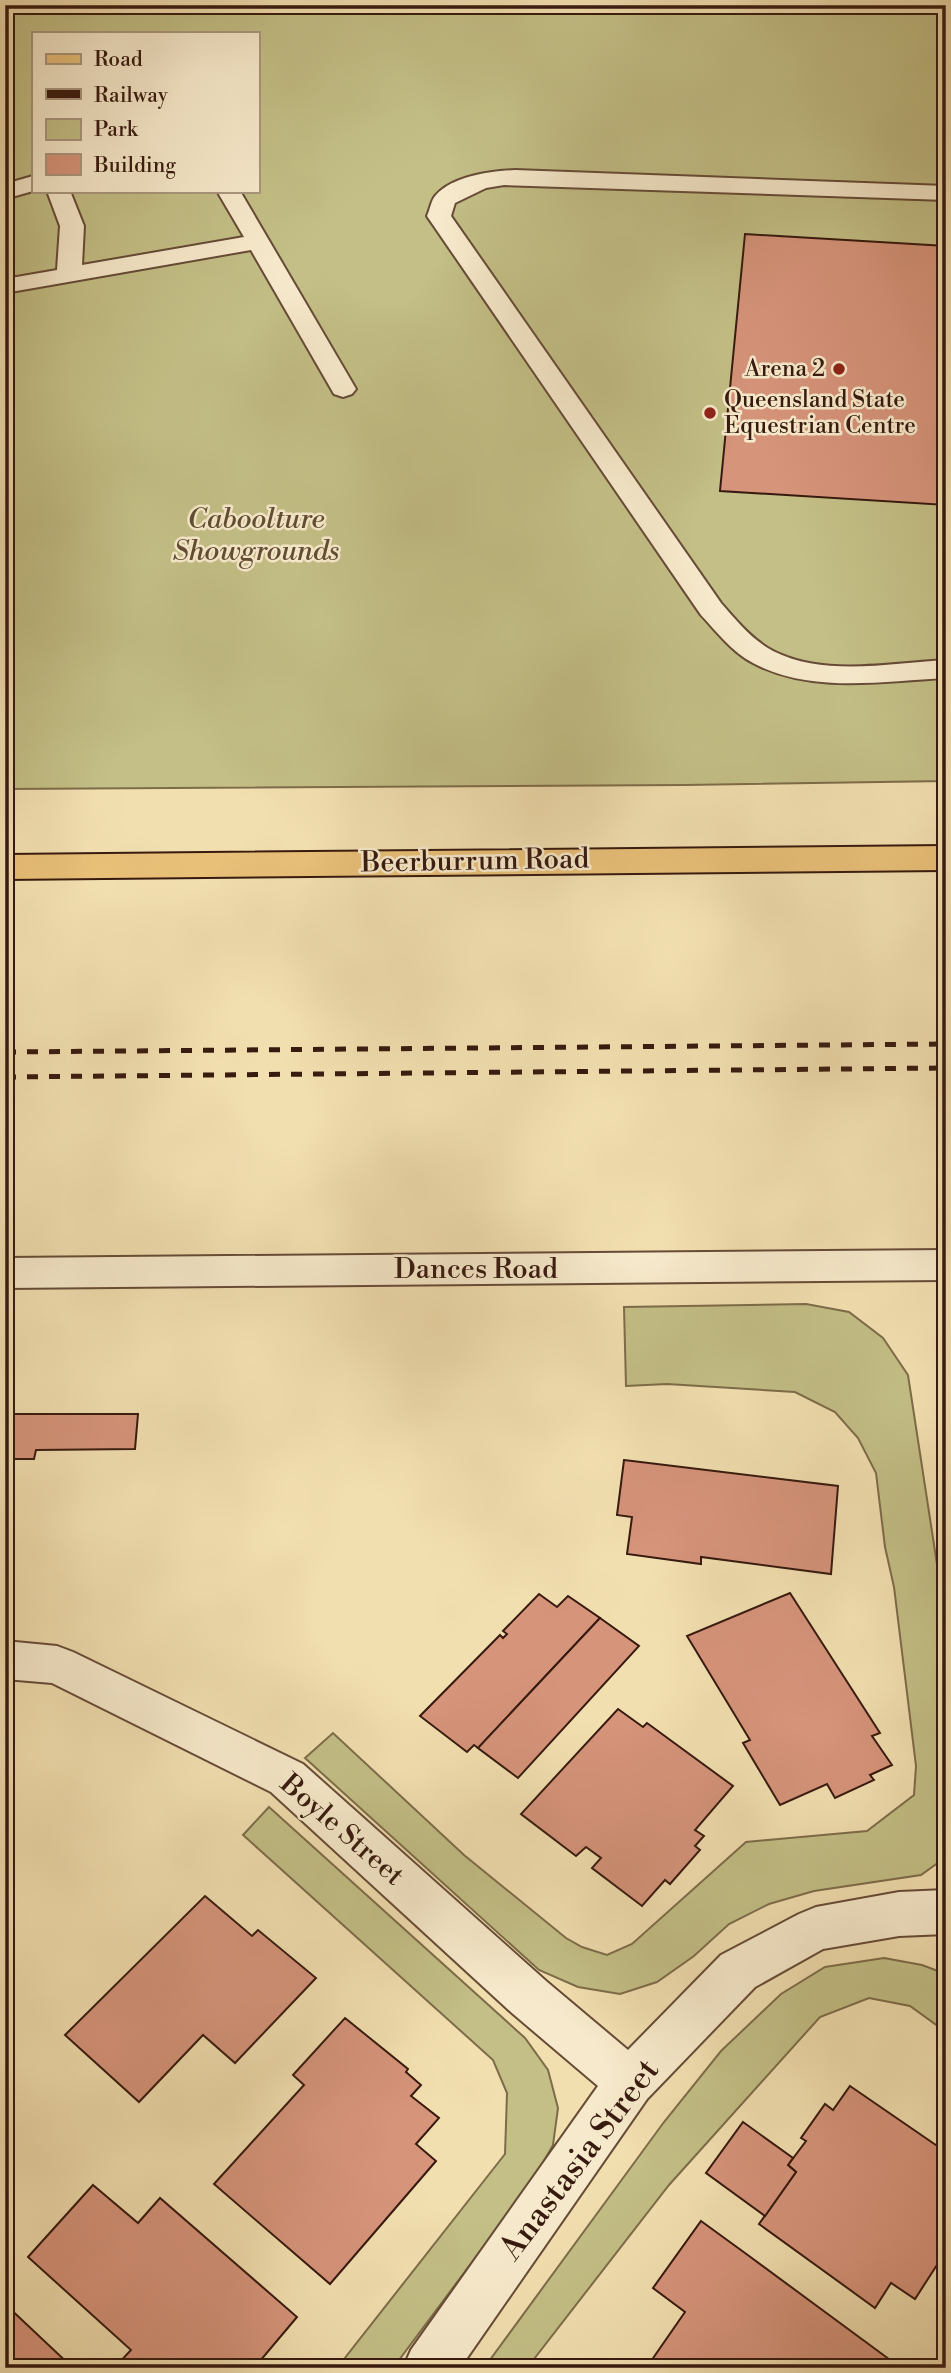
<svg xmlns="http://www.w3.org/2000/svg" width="951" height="2373" viewBox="0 0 951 2373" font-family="'Libre Bodoni',serif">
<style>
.green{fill:#c3bf86;stroke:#7d6c4a;stroke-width:2;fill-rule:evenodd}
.building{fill:#d6947b;stroke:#371a0f;stroke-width:2}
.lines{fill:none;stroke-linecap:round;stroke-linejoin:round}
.lane-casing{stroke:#664b37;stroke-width:4}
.street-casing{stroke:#664b37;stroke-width:4}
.primary-casing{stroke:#371a0f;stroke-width:4}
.lane{fill:#f7eacc;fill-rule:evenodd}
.street{fill:#f7eacc;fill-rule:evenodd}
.primary{fill:#e9c078;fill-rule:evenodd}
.rail{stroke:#371a0f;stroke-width:5;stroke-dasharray:11 11;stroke-linecap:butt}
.poi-dot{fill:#8f2418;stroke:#f7eacc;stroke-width:2.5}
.labels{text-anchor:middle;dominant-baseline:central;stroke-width:5;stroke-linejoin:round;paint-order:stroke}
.far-poi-label{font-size:23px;fill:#371a0f;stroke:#f7eacc;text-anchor:end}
.park-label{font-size:28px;font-style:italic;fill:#614c33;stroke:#f7eacc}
.street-label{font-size:28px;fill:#371a0f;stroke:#f7eacc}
.near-street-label{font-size:33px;fill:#371a0f;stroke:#f7eacc}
</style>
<rect width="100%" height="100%" fill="#f2dfb0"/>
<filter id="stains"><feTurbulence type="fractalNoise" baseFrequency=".00286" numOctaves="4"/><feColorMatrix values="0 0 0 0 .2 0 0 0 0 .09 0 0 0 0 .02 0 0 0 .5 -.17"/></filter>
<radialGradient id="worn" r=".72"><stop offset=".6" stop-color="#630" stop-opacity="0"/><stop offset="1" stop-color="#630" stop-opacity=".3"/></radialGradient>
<!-- green -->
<g class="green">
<path d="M5 5H946V781L685 785 5 789ZM33 33H257V191H33Z"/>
<path d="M806 1304 849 1312 883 1338 908 1375 946 1623V1857L921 1875 814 1891 769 1904 729 1924 694 1956 657 1982 620 1994 578 1987 539 1970 305 1758 333 1733 464 1855 566 1938 582 1947 607 1955 632 1944 746 1842 867 1831 914 1795 916 1766 894 1587 885 1547 876 1473 858 1438 835 1412 795 1392 667 1384 626 1386 624 1307Z"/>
<path d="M269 1807 525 2038 548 2070 558 2108 553 2145 532 2182 393 2368H337L505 2154 507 2093 493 2060 243 1835Z"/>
<path d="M884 1958 922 1965 946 1974V2032L910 2006 869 1998 820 2017 669 2185 527 2368H484L664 2122 721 2051 781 1994 825 1967Z"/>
</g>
<!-- building -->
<g class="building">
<path d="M745 234 946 246V505L720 491Z"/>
<path d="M5 1414H138L135 1449 36 1450 34 1459H5Z"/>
<path d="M624 1460 838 1486 831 1574 701 1557V1564L627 1554 632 1517 617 1515Z"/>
<path d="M790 1593 880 1733 872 1736 892 1765 870 1775 874 1780 835 1798 827 1784 780 1805 743 1743 750 1740 687 1636Z"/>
<path d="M539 1594 557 1607 568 1596 600 1618 478 1748 474 1745 467 1752 420 1716 500 1635 503 1638 507 1634 503 1631Z"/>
<path d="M600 1618 639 1646 518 1778 478 1748Z"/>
<path d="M618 1709 643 1727 647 1723 733 1786 695 1830 704 1836 695 1846 700 1850 670 1884 665 1880 642 1906 592 1868 601 1858 586 1847 576 1856 521 1814Z"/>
<path d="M205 1896 252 1936 258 1930 316 1978 235 2063 203 2035 139 2102 65 2035Z"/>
<path d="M345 2018 408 2069 406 2072 421 2085 411 2096 439 2118 416 2144 436 2161 330 2284 214 2184 304 2085 293 2075Z"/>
<path d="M850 2086 946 2152V2251L915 2299 891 2283 875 2308 759 2224 796 2172 788 2165 806 2141 801 2138 825 2104 833 2110Z"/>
<path d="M743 2122 793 2158 788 2165 796 2172 765 2216 706 2173Z"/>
<path d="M93 2185 138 2223 160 2198 297 2317 254 2368 243 2365 241 2368 115 2367 131 2350 28 2257Z"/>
<path d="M701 2221 745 2253 901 2368H655L649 2364 685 2312 653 2288Z"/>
<path d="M5 2304 73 2368H5Z"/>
</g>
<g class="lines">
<!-- lane casing -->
<g class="lane-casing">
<g id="lane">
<path d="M515 170 946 186V200L504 185 486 188 455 203 451 216 721 603C736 620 752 640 773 651 824 677 891 663 946 660V678C883 681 811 694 753 663 732 652 717 632 701 615L427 216C430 210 431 200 436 195 453 176 491 171 515 170Z"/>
<path d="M33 176V191L5 199V184Z"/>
<path d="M47 191H70L84 226 82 265 244 237 217 191H240L356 389 352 394 343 397 334 394 251 250 5 293V279L57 270 60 226Z"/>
</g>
</g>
<!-- street casing -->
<g class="street-casing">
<g id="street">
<path d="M946 1250V1280L5 1288V1258Z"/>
<path d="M5 1641 57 1646 73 1652 303 1764 546 1981 628 2050 721 1955 799 1914 816 1907 899 1892 946 1890V1934L899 1936 823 1949 755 1987 647 2099 460 2368H403L411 2350 598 2086 512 2013 271 1792 52 1683 5 1679Z"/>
</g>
</g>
<!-- primary casing -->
<g class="primary-casing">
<path id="primary" d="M946 846V870L5 879V855Z"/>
</g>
<!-- lane -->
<use href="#lane" class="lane"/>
<!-- street -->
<use href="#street" class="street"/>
<!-- primary -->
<use href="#primary" class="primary"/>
<!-- rail -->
<g class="rail">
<path d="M5 1052 946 1044"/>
<path d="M5 1077 946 1068"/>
</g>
</g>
<!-- markers -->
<g class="poi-dot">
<circle cx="839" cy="369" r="7"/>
<circle cx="710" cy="413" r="7"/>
</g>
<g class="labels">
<!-- far-poi labels -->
<g class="far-poi-label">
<text x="825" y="369">Arena 2</text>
<text x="724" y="400" text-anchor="start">Queensland State<tspan x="724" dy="26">Equestrian Centre</tspan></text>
</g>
<!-- park labels -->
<g class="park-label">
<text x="256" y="519">Caboolture<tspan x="256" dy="32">Showgrounds</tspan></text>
</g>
<!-- street labels -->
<g class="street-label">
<text transform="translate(475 861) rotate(-1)">Beerburrum Road</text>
<text x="476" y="1269">Dances Road</text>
<text transform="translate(342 1830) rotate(41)">Boyle Street</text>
</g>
<!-- near-street labels -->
<g class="near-street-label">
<text transform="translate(580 2160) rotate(-53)">Anastasia Street</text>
</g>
</g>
<!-- margin -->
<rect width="951" height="2373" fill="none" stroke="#f2dfb0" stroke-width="28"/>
<rect x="7" y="7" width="937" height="2359" fill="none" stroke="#371a0f" stroke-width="3.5"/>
<rect x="14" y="14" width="923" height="2345" fill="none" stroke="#371a0f" stroke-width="2"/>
<!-- legend -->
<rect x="32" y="32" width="228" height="161" fill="#f7eacc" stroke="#aa9780" stroke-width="2"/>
<rect x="46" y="54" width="35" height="10" fill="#e9c078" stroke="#aa9780" stroke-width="2"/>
<text x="94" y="66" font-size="21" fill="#371a0f">Road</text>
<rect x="46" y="89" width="35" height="10" fill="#371a0f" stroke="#aa9780" stroke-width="2"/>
<text x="94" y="102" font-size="21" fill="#371a0f">Railway</text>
<rect x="46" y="119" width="35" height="21" fill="#c3bf86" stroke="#aa9780" stroke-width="2"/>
<text x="94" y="136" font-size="21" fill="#371a0f">Park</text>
<rect x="46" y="154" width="35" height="21" fill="#d6947b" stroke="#aa9780" stroke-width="2"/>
<text x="94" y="172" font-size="21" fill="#371a0f">Building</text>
<rect width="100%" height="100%" filter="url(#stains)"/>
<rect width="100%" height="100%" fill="url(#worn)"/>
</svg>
